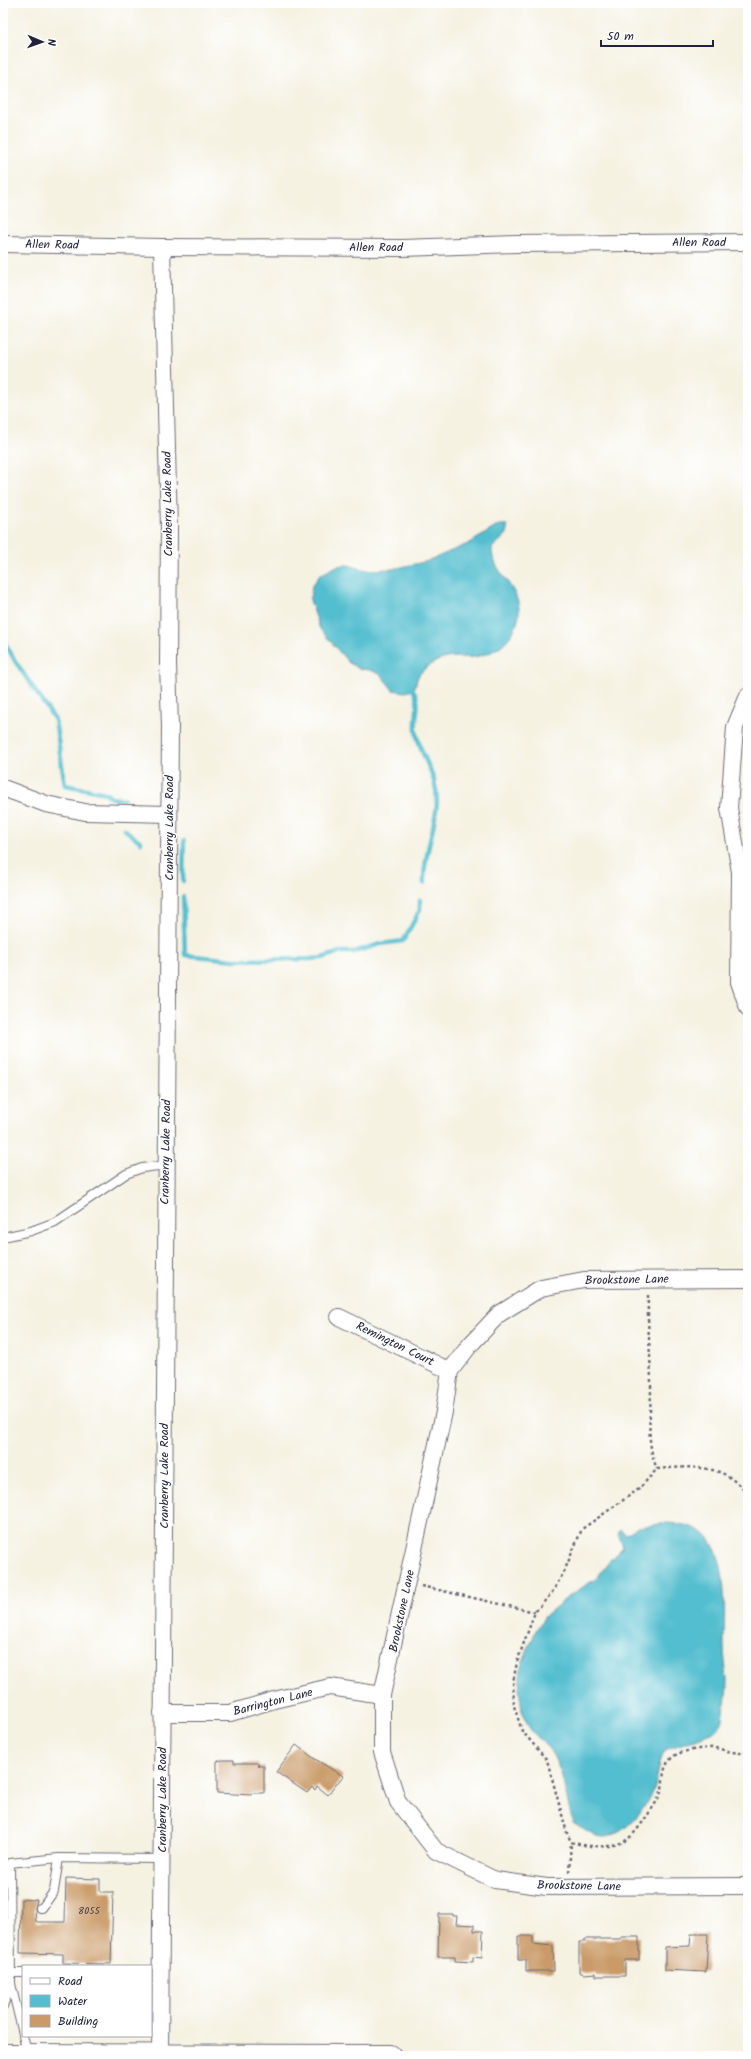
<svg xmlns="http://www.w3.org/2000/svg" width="751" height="2059" viewBox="0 0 751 2059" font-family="Kalam,sans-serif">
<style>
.water{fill:#53becf;stroke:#3a7085}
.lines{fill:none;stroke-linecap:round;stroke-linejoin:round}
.stream{stroke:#53becf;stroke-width:4.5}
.building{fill:#ca9b69}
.service-casing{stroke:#6c6b75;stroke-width:10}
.minor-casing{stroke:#6c6b75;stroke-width:18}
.primary-casing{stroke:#6c6b75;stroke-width:24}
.path{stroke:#6c6b75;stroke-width:2.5;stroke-dasharray:3 3;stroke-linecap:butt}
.service{stroke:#fff;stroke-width:8}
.minor{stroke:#fff;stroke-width:16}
.primary{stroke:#fff;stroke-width:22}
.labels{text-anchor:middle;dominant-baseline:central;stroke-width:3;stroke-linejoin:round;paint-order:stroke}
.number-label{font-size:10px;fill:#4c4046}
.street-label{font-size:12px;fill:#22223b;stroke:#fff}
</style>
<rect width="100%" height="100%" fill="#fff"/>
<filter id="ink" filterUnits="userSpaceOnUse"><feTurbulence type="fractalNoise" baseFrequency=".025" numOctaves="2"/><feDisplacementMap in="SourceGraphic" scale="8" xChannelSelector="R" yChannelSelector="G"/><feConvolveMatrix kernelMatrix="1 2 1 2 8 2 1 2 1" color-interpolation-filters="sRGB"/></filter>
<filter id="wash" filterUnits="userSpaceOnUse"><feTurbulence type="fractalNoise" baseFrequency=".012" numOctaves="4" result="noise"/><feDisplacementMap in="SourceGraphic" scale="16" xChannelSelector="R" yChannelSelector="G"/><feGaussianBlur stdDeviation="0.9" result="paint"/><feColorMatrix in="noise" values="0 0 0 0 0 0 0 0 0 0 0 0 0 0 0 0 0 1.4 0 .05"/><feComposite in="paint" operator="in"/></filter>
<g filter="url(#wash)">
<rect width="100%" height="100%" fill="#f5f2e2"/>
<!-- water -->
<g class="water">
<path d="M499 525H507V534L492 548C490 569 520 587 519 611 519 633 500 652 479 656 463 660 452 653 435 662 428 666 420 671 417 679 416 683 416 686 413 690L405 692 393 690 380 674 370 670 359 669 348 662 320 629 310 600 312 586 320 575 337 566 348 565 367 570 393 569 428 561 470 543Z"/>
<path d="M667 1523C683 1524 699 1526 709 1539 729 1563 724 1616 724 1646 724 1657 726 1668 727 1680 727 1693 725 1706 723 1719 722 1725 717 1730 712 1733L665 1750C658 1762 659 1773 655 1786 649 1805 624 1838 602 1837 592 1837 583 1828 574 1824L572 1820 561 1773 554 1757 549 1749 530 1729 522 1712 519 1689 521 1666 535 1632 545 1616 569 1596 597 1578 611 1559 623 1547 618 1533 620 1530 626 1534 638 1527Z"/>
</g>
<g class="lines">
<!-- stream -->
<g class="stream">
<path d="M3 639 15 661 55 720 65 785 106 793 111 798 124 799"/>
<path d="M413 690C422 702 414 717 416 731 420 757 437 773 437 801 436 828 423 855 424 883"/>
<path d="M124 829 141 842"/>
<path d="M183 881 184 841"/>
<path d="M183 897 185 955 234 960 310 959 322 958 340 952H354L380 944 403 941 420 910V900"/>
</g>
</g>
<g id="blocks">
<!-- building -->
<g class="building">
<path d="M296 1745 315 1759 343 1776 328 1795 317 1786 315 1790 312 1787 307 1793 276 1772Z"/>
<path d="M223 1760H234V1763H259L258 1766H264V1793H253L251 1795 217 1793V1761Z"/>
<path d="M66 1878 100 1879V1892H113L111 1964 63 1963V1954L20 1953 21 1899 37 1900 35 1908 36 1922H65Z"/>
<path d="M439 1914H453V1916H457L456 1924 474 1925V1931H483L482 1958 473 1957V1962L455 1961V1957H438Z"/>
<path d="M691 1934H708L706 1972 665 1970V1947L690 1946Z"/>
<path d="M518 1936H533V1944L553 1946 554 1971H526V1960H518Z"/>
<path d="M621 1937H639V1960H625V1976H596V1973L584 1974 579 1972V1942H585V1939H621Z"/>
</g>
</g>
</g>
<g filter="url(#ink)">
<use href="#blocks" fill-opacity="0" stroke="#6c6b75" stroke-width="1"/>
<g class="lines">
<!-- service casing -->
<g class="service-casing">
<g id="service">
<path d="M3 1237 31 1231 55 1222 126 1174 142 1168 166 1165"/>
<path d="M40 1908H42L54 1891 59 1858"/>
<path d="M11 1973H23"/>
<path d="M3 2006 11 1984"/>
<path d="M23 2034 11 1984 10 1863 59 1858 162 1859"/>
<path d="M23 2036 28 2055"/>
</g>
</g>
<!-- minor casing -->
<g class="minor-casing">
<g id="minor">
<path d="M3 244 162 247 403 248 517 244 748 242"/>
<path d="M748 696 735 727 729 808 740 872 739 982 748 1008"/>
<path d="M3 788 46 804 85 812 169 814"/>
<path d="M748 1279 584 1280 541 1288 499 1314 470 1345 450 1371 444 1412 382 1695V1752L398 1802 436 1851 495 1880 547 1887 748 1886"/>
<path d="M339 1317 450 1371"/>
<path d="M162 1713H230L274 1700 330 1687 382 1695"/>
<path d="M160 2056 170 726 168 664 169 529 162 247"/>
</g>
</g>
<!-- primary casing -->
<g class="primary-casing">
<path id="primary" d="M3 2055 390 2056"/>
</g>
<!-- path -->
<g class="path">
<path d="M648 1295C647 1326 651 1356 651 1387 651 1417 645 1439 657 1469"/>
<path d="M748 1494C743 1489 738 1484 732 1479 713 1464 680 1467 657 1469L639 1489 582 1529 563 1574 551 1594 535 1612 517 1662 513 1682 514 1706 522 1731 547 1760 567 1833 571 1842C587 1847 610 1849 625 1841 634 1835 641 1824 647 1816 653 1807 659 1799 662 1789 664 1777 662 1765 674 1756 680 1751 707 1747 715 1748 726 1750 737 1755 748 1752"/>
<path d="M421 1586 535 1612"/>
<path d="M569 1872 571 1842"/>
</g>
<!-- service -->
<use href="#service" class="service"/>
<!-- minor -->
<use href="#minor" class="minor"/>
<!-- primary -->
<use href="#primary" class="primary"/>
</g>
</g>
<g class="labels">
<!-- number labels -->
<g class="number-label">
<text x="89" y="1911">8055</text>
</g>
<!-- street labels -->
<g class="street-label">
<text x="699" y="242">Allen Road</text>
<text transform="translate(52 245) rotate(1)">Allen Road</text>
<text x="376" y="247">Allen Road</text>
<text transform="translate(168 504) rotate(-91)">Cranberry Lake Road</text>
<text transform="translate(169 828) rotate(-90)">Cranberry Lake Road</text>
<text transform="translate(166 1152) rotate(-89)">Cranberry Lake Road</text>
<text transform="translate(627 1280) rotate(-1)">Brookstone Lane</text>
<text transform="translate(395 1344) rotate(26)">Remington Court</text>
<text transform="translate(164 1476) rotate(-90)">Cranberry Lake Road</text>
<text transform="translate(402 1611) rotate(-78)">Brookstone Lane</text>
<text transform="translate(273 1702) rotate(-14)">Barrington Lane</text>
<text transform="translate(162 1800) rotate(-90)">Cranberry Lake Road</text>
<text transform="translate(579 1886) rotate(1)">Brookstone Lane</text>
</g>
</g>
<!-- margin -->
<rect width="751" height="2059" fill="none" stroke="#fff" stroke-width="16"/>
<!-- legend -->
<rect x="22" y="1965" width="130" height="72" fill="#ffffff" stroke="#a7a7b1"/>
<rect x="30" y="1978" width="20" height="6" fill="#ffffff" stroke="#a7a7b1"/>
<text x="58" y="1985" font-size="12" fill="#22223b">Road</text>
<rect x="30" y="1995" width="20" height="12" fill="#53becf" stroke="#a7a7b1"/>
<text x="58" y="2005" font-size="12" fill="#22223b">Water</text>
<rect x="30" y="2015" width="20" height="12" fill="#ca9b69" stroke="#a7a7b1"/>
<text x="58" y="2025" font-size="12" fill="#22223b">Building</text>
<!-- north arrow -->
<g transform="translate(42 42) rotate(92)" stroke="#ffffff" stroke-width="3" paint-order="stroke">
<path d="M0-3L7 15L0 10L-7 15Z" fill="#22223b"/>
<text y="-6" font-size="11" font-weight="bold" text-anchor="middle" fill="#22223b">N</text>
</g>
<!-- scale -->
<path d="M601 40v6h112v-6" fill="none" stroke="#22223b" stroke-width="2"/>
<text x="607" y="40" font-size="12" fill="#22223b" stroke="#ffffff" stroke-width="3" paint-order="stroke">50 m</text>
</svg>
